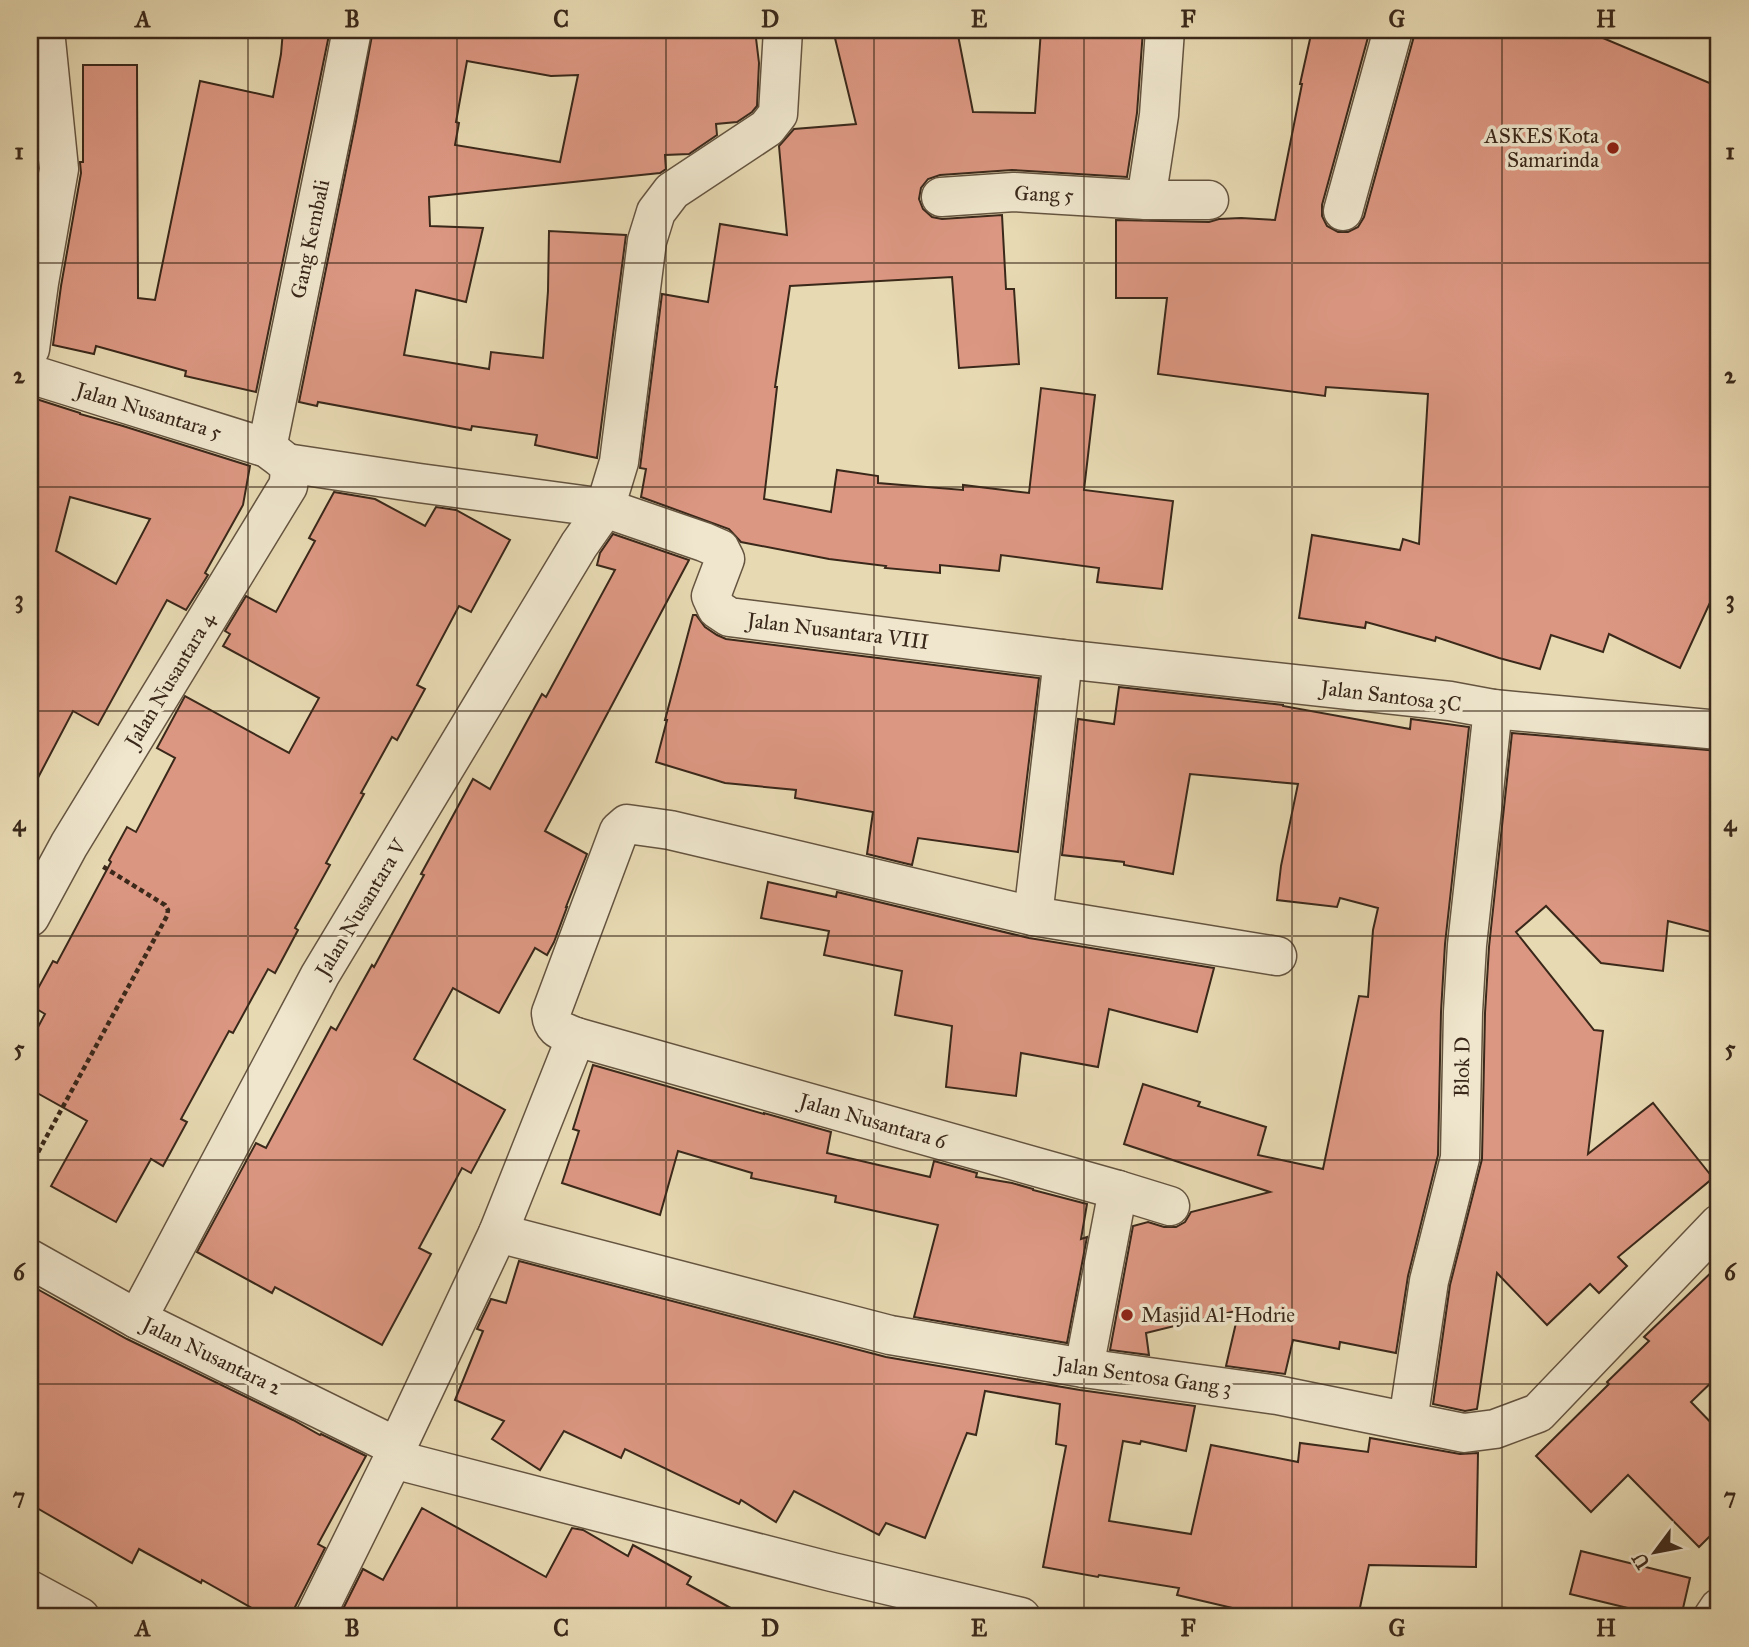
<svg xmlns="http://www.w3.org/2000/svg" width="1749" height="1647" viewBox="0 0 1749 1647" font-family="'IM FELL Great Primer',serif">
<style>
.building{fill:#dc9782;stroke:#3a281a;stroke-width:2;fill-rule:evenodd}
.lines{fill:none;stroke-linecap:round;stroke-linejoin:round}
.minor-casing{stroke:#655440;stroke-width:41}
.path{stroke:#3a281a;stroke-width:4.5;stroke-dasharray:5 3.5;stroke-linecap:butt}
.minor{stroke:#efe6cd;stroke-width:38}
.grid{fill:none;stroke:#3a281a;stroke-width:2;stroke-opacity:0.55}
.poi-dot{fill:#8f2418;stroke:#efe6cd;stroke-width:2.5}
.labels{text-anchor:middle;dominant-baseline:central;stroke-width:7;stroke-linejoin:round;paint-order:stroke}
.poi-label{font-size:21px;fill:#3a281a;stroke:#efe6cd;text-anchor:end}
.street-label{font-size:21px;fill:#3a281a;stroke:#efe6cd}
.neatline{fill:none;stroke:#3a281a;stroke-width:2.5}
.grid-label{font-size:23px;text-anchor:middle;font-weight:bold;fill:#3a281a}
</style>
<rect width="100%" height="100%" fill="#e7d9b2"/>
<filter id="stains"><feTurbulence type="fractalNoise" baseFrequency=".00286" numOctaves="4"/><feColorMatrix values="0 0 0 0 .2 0 0 0 0 .09 0 0 0 0 .02 0 0 0 .5 -.17"/></filter>
<radialGradient id="worn" r=".72"><stop offset=".6" stop-color="#630" stop-opacity="0"/><stop offset="1" stop-color="#630" stop-opacity=".3"/></radialGradient>
<!-- building -->
<g class="building">
<path d="M283 30H330L256 392 185 376 186 371 96 346 94 354 53 345 61 286 81 173 80 162H83V65H137L138 298 155 300 200 81 273 97 281 54Z"/>
<path d="M373 30H755L759 63 757 106 752 112 737 122 716 124 717 135 689 154 665 155 666 169 660 173 429 197 430 226 483 228 466 302 416 290 404 355 489 369 491 352 543 358 548 291 549 231 626 235 597 458 535 445 537 435 472 426 471 430 318 402 317 406 299 402 356 121ZM467 61 551 76 578 75 560 162 455 145 459 123 456 122Z"/>
<path d="M833 30H957L973 112 1035 113 1041 30H1143L1137 113 1127 177 1012 170 940 175 928 179 921 188 919 199 923 209 932 217 942 219 1002 215 1006 289H1014L1019 364 959 368 952 277 790 286 775 387H777L764 499 831 512 837 470 878 476V483L963 490V485L1029 493 1041 388 1095 395 1084 490 1173 501 1162 589 1097 582 1099 568 1001 555 999 571 940 565V573L885 568 886 566 829 559 741 542 729 529 641 497 646 469 640 468 662 294 708 302 720 224 787 235 779 146 794 129 856 124Z"/>
<path d="M1312 30H1370L1322 205V216L1327 226 1338 232H1348L1358 227 1364 217 1414 36V30H1584L1719 87V583L1680 668 1609 634 1603 652 1551 635 1540 669 1499 658 1436 637 1435 641 1366 622 1365 628 1299 618 1312 535 1400 550 1403 539 1419 544 1428 394 1326 387 1325 396 1158 374 1167 298H1116V220L1209 222 1219 219 1241 218 1275 220 1302 84H1300Z"/>
<path d="M30 174 36 176 30 209Z"/>
<path d="M30 397 80 413V414L123 426 250 466 243 505 205 573 208 575 186 610 167 600 98 725 73 711 30 793ZM70 497 150 519 116 584 56 551Z"/>
<path d="M334 492 375 499 425 526 436 507 456 510 510 540 471 612 459 606 417 685 425 689 397 740 392 737 361 793 364 794 326 863 330 865 295 928 298 930 275 973 268 969 233 1033 229 1031 181 1119 187 1122 163 1166 151 1159 116 1222 51 1186 87 1121 30 1089V1042L45 1014 30 1005V1003L53 961 57 963 111 862 109 860 127 827 136 832 175 758 157 748 185 696 289 753 319 698 223 646 230 634 225 631 246 596 276 612 315 541 309 538Z"/>
<path d="M613 534 689 560 545 831 587 854 566 907H567L554 942 547 955 535 948 499 1013 453 988 414 1059 505 1110 471 1173 462 1168 419 1248 431 1254 382 1345 275 1287 272 1293 197 1252 256 1143 266 1148 331 1027 336 1030 372 965 374 967 424 875 421 874 473 779 490 789 542 694 546 697 615 570 597 565 600 553Z"/>
<path d="M693 615H696L705 627 717 635 726 639 1039 678 1018 852 918 838 912 865 867 854 873 812 795 798 796 790 725 783 656 762 667 720H665Z"/>
<path d="M1119 687 1283 705V706L1410 729 1411 719 1469 727 1445 944 1441 1012 1438 1155 1408 1276 1396 1353 1340 1342 1339 1349 1293 1340 1285 1374 1226 1366 1239 1310 1146 1333 1149 1355 1110 1350 1133 1226 1148 1222 1164 1227H1176L1185 1222 1191 1212 1270 1192 1124 1144 1143 1084 1200 1102 1198 1106 1266 1127 1258 1155 1323 1169 1359 996 1368 997 1373 930 1378 908 1340 898 1337 907 1277 900 1281 866 1298 784 1190 774 1173 874 1124 865V862L1062 855 1078 719 1114 724Z"/>
<path d="M1512 733 1719 751V934L1668 921 1663 971 1601 963 1546 906 1516 932 1594 1030 1603 1031 1588 1154 1653 1103 1713 1178 1618 1257 1627 1266 1599 1293 1590 1284 1547 1325 1497 1273 1477 1409 1465 1411 1433 1404 1450 1285 1482 1159 1485 1013 1489 947Z"/>
<path d="M768 882 836 897 837 892 1029 938 1214 968 1197 1032 1109 1009 1098 1067 1021 1053 1016 1096 946 1087 952 1026 895 1015 902 971 824 955 829 931 761 918Z"/>
<path d="M593 1065 764 1114V1113L831 1132 827 1153 930 1177 934 1161 977 1173 976 1177 1012 1183 1033 1189V1190L1087 1204 1081 1239 1087 1237 1067 1343 914 1317 938 1225 835 1202 836 1196 751 1178 752 1173 678 1151 660 1215 562 1183 579 1131 573 1129Z"/>
<path d="M519 1261 886 1357 1080 1390 1195 1406 1186 1451 1141 1441 1140 1444 1123 1441 1109 1521 1191 1534 1211 1445 1298 1462 1300 1443 1368 1452 1370 1438 1460 1454 1478 1453 1476 1567 1369 1565 1358 1617H1271L1177 1595 1179 1588 1099 1575 1098 1577 1043 1567 1066 1446 1056 1444 1060 1404 985 1391 976 1435 967 1433 925 1538 886 1523 879 1535 794 1491 776 1522 741 1500 739 1504 625 1449 621 1458 564 1431 540 1470 492 1439 504 1421 455 1400 483 1331 477 1329 491 1299 506 1303Z"/>
<path d="M1719 1265V1375L1691 1402 1719 1431V1527L1699 1547 1628 1475 1591 1512 1536 1456 1609 1384 1607 1382 1649 1341 1644 1337Z"/>
<path d="M30 1285 127 1339 293 1420 320 1435 321 1434 366 1456 318 1544 325 1548 295 1607 293 1617H268L202 1580 201 1583 139 1549 132 1563 30 1504Z"/>
<path d="M422 1508 546 1577 572 1528 583 1530 628 1556 633 1545 691 1577 687 1584 747 1617H339L363 1569 383 1580Z"/>
<path d="M1581 1551 1690 1578 1681 1617H1665L1570 1594Z"/>
</g>
<g class="lines">
<!-- minor casing -->
<g class="minor-casing">
<g id="minor">
<path d="M941 197 1014 192 1146 200H1209"/>
<path d="M1146 200 1159 115 1165 30"/>
<path d="M1343 211 1393 30"/>
<path d="M30 349 39 283 59 169 45 30"/>
<path d="M30 374 267 448C284 461 293 463 288 486L69 845 30 917"/>
<path d="M267 448 335 117 352 30"/>
<path d="M286 463 419 483 605 508 704 542 720 549 725 559 711 596 717 609 729 617 1063 659 1450 701 1493 709 1719 730"/>
<path d="M1033 916 1063 659"/>
<path d="M576 1037 1118 1190 1170 1206"/>
<path d="M498 1233 890 1335 1084 1368 1277 1395 1464 1433 1495 1429 1538 1413 1719 1224"/>
<path d="M30 1259 137 1319 397 1447"/>
<path d="M137 1319 320 975 579 545 605 508 619 462 647 241 656 212 672 191 767 128 778 114 783 30"/>
<path d="M1084 1368 1118 1190"/>
<path d="M1408 1421 1429 1281 1460 1158 1463 1012 1467 945 1493 709"/>
<path d="M393 1459 832 1572 1021 1617"/>
<path d="M30 1590 80 1617"/>
<path d="M315 1617 393 1459 397 1447 498 1233 576 1037C562 1031 552 1030 551 1013L619 831 627 824 670 830 1033 916 1277 956"/>
<path d="M1713 1617 1719 1608"/>
</g>
</g>
<!-- path -->
<path class="path" d="M30 1167 167 916 168 910 165 905 102 866"/>
<!-- minor -->
<use href="#minor" class="minor"/>
</g>
<!-- grid -->
<path class="grid" d="M248 30V1617M457 30V1617M666 30V1617M874 30V1617M1084 30V1617M1292 30V1617M1502 30V1617M30 263H1719M30 487H1719M30 711H1719M30 936H1719M30 1160H1719M30 1384H1719"/>
<!-- markers -->
<g class="poi-dot">
<circle cx="1613" cy="148" r="7"/>
<circle cx="1127" cy="1315" r="7"/>
</g>
<g class="labels">
<!-- poi labels -->
<g class="poi-label">
<text x="1599" y="136">ASKES Kota<tspan x="1599" dy="24">Samarinda</tspan></text>
<text x="1141" y="1315" text-anchor="start">Masjid Al-Hodrie</text>
</g>
<!-- street labels -->
<g class="street-label">
<text transform="translate(1044 194) rotate(2)">Gang 5</text>
<text transform="translate(310 239) rotate(-78)">Gang Kembali</text>
<text transform="translate(149 411) rotate(17)">Jalan Nusantara 5</text>
<text transform="translate(838 631) rotate(7)">Jalan Nusantara VIII</text>
<text transform="translate(170 680) rotate(-59)">Jalan Nusantara 4</text>
<text transform="translate(1391 696) rotate(7)">Jalan Santosa 3C</text>
<text transform="translate(361 908) rotate(-59)">Jalan Nusantara V</text>
<text transform="translate(1462 1067) rotate(-89)">Blok D</text>
<text transform="translate(873 1121) rotate(16)">Jalan Nusantara 6</text>
<text transform="translate(212 1356) rotate(26)">Jalan Nusantara 2</text>
<text transform="translate(1144 1376) rotate(8)">Jalan Sentosa Gang 3</text>
</g>
</g>
<!-- margin -->
<rect width="1749" height="1647" fill="none" stroke="#e7d9b2" stroke-width="77"/>
<!-- north arrow -->
<g transform="translate(1655 1552) rotate(238)" stroke="#efe6cd" stroke-width="5" paint-order="stroke">
<path d="M0-5L12 26L0 18L-12 26Z" fill="#3a281a"/>
<text y="-10" font-size="19" font-weight="bold" text-anchor="middle" fill="#3a281a">U</text>
</g>
<rect x="38" y="38" width="1672" height="1570" class="neatline"/>
<g class="grid-label">
<text x="143" y="27">A</text>
<text x="352" y="27">B</text>
<text x="561" y="27">C</text>
<text x="770" y="27">D</text>
<text x="979" y="27">E</text>
<text x="1188" y="27">F</text>
<text x="1397" y="27">G</text>
<text x="1606" y="27">H</text>
<text x="19" y="159">1</text>
<text x="1730" y="159">1</text>
<text x="19" y="383">2</text>
<text x="1730" y="383">2</text>
<text x="19" y="607">3</text>
<text x="1730" y="607">3</text>
<text x="19" y="831">4</text>
<text x="1730" y="831">4</text>
<text x="19" y="1056">5</text>
<text x="1730" y="1056">5</text>
<text x="19" y="1280">6</text>
<text x="1730" y="1280">6</text>
<text x="19" y="1504">7</text>
<text x="1730" y="1504">7</text>
<text x="143" y="1636">A</text>
<text x="352" y="1636">B</text>
<text x="561" y="1636">C</text>
<text x="770" y="1636">D</text>
<text x="979" y="1636">E</text>
<text x="1188" y="1636">F</text>
<text x="1397" y="1636">G</text>
<text x="1606" y="1636">H</text>
</g>
<rect width="100%" height="100%" filter="url(#stains)"/>
<rect width="100%" height="100%" fill="url(#worn)"/>
</svg>
